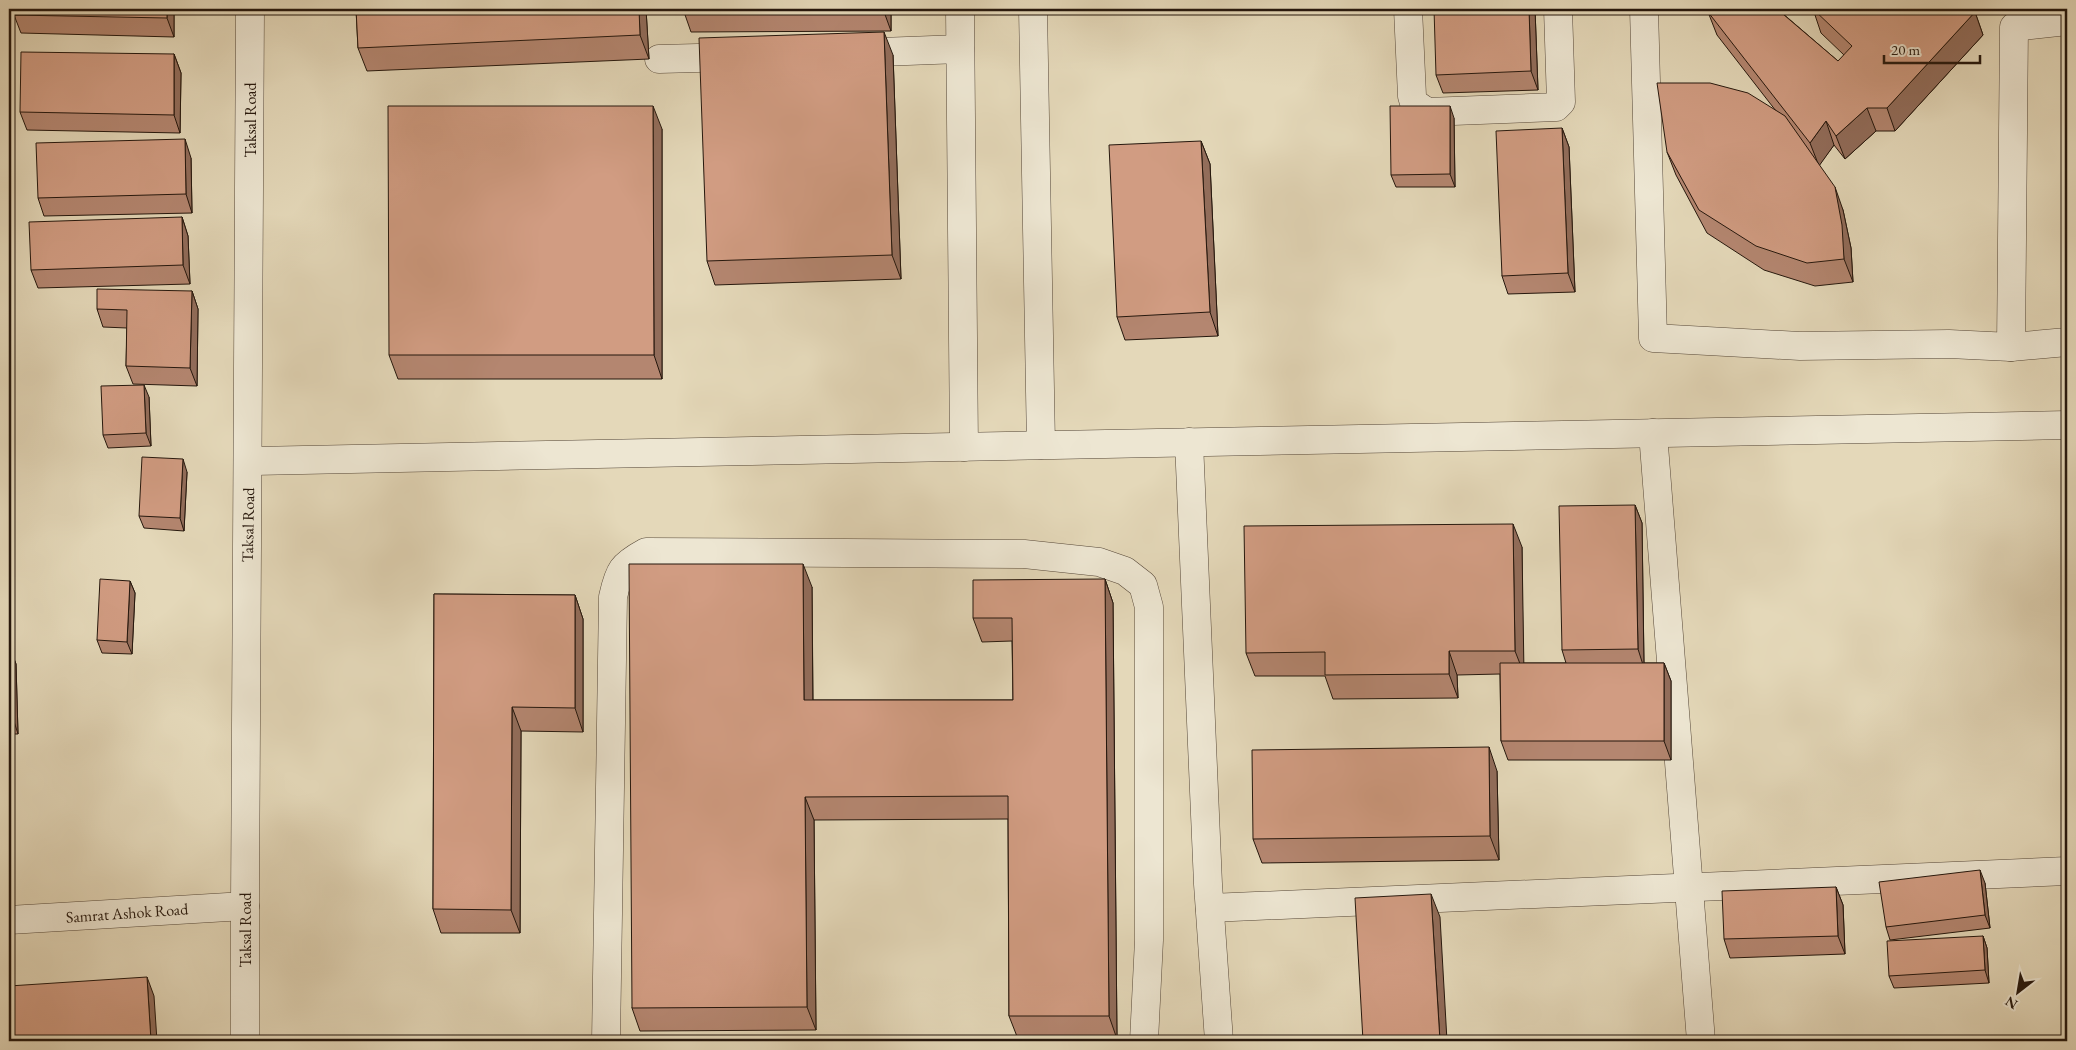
<svg xmlns="http://www.w3.org/2000/svg" width="2076" height="1050" viewBox="0 0 2076 1050" font-family="'EB Garamond',serif">
<style>
.lines{fill:none;stroke-linecap:round;stroke-linejoin:round}
.minor-casing{stroke:#554738;stroke-width:29}
.minor{stroke:#ede6d2;stroke-width:28}
.wall{fill:#b48670;stroke:#25170d}
.shaded-wall{fill:#926d5b;stroke:#25170d}
.building{fill:#d19c82;stroke:#25170d}
.labels{text-anchor:middle;dominant-baseline:central;stroke-width:5;stroke-linejoin:round;paint-order:stroke}
.street-label{font-size:16px;fill:#25170d;stroke:#ede6d2}
</style>
<rect width="100%" height="100%" fill="#e4d8b9"/>
<filter id="stains"><feTurbulence type="fractalNoise" baseFrequency=".004" numOctaves="4"/><feColorMatrix values="0 0 0 0 .2 0 0 0 0 .09 0 0 0 0 .02 0 0 0 .5 -.17"/></filter>
<radialGradient id="worn" r=".72"><stop offset=".6" stop-color="#630" stop-opacity="0"/><stop offset="1" stop-color="#630" stop-opacity=".3"/></radialGradient>
<g class="lines">
<!-- minor casing -->
<g class="minor-casing">
<g id="minor">
<path d="M960 9 964 447"/>
<path d="M1033 9 1041 445"/>
<path d="M1408 9 1412 96 1414 103 1427 112 1556 107 1561 102 1558 9"/>
<path d="M1644 9 1653 338 1800 346 1949 344 2011 347 2067 342"/>
<path d="M854 53 960 49"/>
<path d="M659 59 736 57"/>
<path d="M2011 347 2014 27 2067 21"/>
<path d="M1653 433 1701 1041"/>
<path d="M1189 442 1208 884 1219 1041"/>
<path d="M249 461 2067 425"/>
<path d="M1210 908 2067 871"/>
<path d="M9 920 245 906"/>
<path d="M245 1041V906L250 9"/>
<path d="M606 1041 613 597C619 570 622 565 646 552L1024 554 1099 562 1125 571 1143 585 1149 607V940L1144 1041"/>
</g>
</g>
<!-- minor -->
<use href="#minor" class="minor"/>
</g>
<!-- wall -->
<g class="wall">
<path d="M174 9V37L21 33 14 15Z"/>
<path d="M356 9H646L649 59 367 71 358 48Z"/>
<path d="M683 9H891V31L691 32Z"/>
<path d="M1535 9 1538 90 1443 93 1436 75Z"/>
<path d="M1813 9 1975 12 1983 35 1895 131H1876L1845 159 1834 145 1819 165 1843 210 1851 248 1853 282 1815 286 1764 270 1707 233 1676 175 1667 152 1776 111 1717 35 1708 12H1781L1838 61 1844 55 1821 33Z"/>
<path d="M174 54 181 73 180 133 27 130 20 112Z"/>
<path d="M893 55 901 279 715 285 707 261Z"/>
<path d="M1454 118 1455 187H1396L1391 175Z"/>
<path d="M1562 128 1569 147 1575 292 1508 294 1502 276Z"/>
<path d="M662 129V379H398L389 355Z"/>
<path d="M1201 141 1210 164 1218 336 1125 340 1117 317Z"/>
<path d="M191 158 192 213 44 216 38 198Z"/>
<path d="M182 217 188 236 190 284 38 288 31 270Z"/>
<path d="M192 291 198 309 197 386 133 384 126 366 127 328 103 327 97 309Z"/>
<path d="M149 397 151 446 108 448 103 435Z"/>
<path d="M187 472 184 531 144 528 139 516Z"/>
<path d="M1635 505 1642 523 1644 663H1664L1671 681V760H1508L1501 741 1500 674 1457 675 1458 698 1333 699 1325 676H1255L1246 653 1522 547 1523 663H1566L1562 650Z"/>
<path d="M1105 579 1113 603 1117 1039H1018L1009 1016 1008 819 814 820 816 1030 640 1031 632 1008 812 587 813 700H1013L1012 641 982 642 973 618Z"/>
<path d="M130 581 135 593 132 654 102 653 97 640Z"/>
<path d="M434 594 575 595 583 619V732L521 731 520 933H441L433 909Z"/>
<path d="M9 646 16 664 18 734H9Z"/>
<path d="M1497 771 1499 860 1262 863 1253 839Z"/>
<path d="M1985 883 1990 928 1890 940 1886 927Z"/>
<path d="M1836 887 1843 905 1845 954 1730 958 1724 939Z"/>
<path d="M1983 936 1987 948 1989 983 1894 988 1889 976Z"/>
</g>
<!-- shaded-wall -->
<g class="shaded-wall">
<path d="M167 9H174V37L167 18Z"/>
<path d="M639 9H646L649 59 640 35Z"/>
<path d="M883 9H891V31Z"/>
<path d="M1529 9H1535L1538 90 1531 71Z"/>
<path d="M1975 12 1983 35 1895 131 1887 108Z"/>
<path d="M884 32 893 55 901 279 892 255Z"/>
<path d="M174 54 181 73 180 133 174 115Z"/>
<path d="M653 106 662 129V379L654 355Z"/>
<path d="M1450 106 1454 118 1455 187 1450 174Z"/>
<path d="M1867 108 1876 131 1845 159 1836 136Z"/>
<path d="M1826 121 1834 145 1819 166 1810 143Z"/>
<path d="M1562 128 1569 147 1575 292 1568 273Z"/>
<path d="M185 139 191 158 192 213 186 194Z"/>
<path d="M1201 141 1210 164 1218 336 1210 312Z"/>
<path d="M1835 187 1843 210 1851 248 1853 282 1844 259Z"/>
<path d="M182 217 188 236 190 284 183 265Z"/>
<path d="M192 291 198 309 197 386 190 368Z"/>
<path d="M144 385 149 397 151 446 146 433Z"/>
<path d="M183 459 187 472 184 531 180 518Z"/>
<path d="M1635 505 1642 523 1644 668 1638 649Z"/>
<path d="M1513 524 1522 547 1524 674 1515 651Z"/>
<path d="M803 564 812 587 813 724 804 700Z"/>
<path d="M1105 579 1113 603 1117 1039 1109 1016Z"/>
<path d="M130 581 135 593 132 654 127 642Z"/>
<path d="M575 595 583 619V732L575 708Z"/>
<path d="M9 646 16 664 18 734 12 715Z"/>
<path d="M1449 651 1457 675 1458 698 1449 674Z"/>
<path d="M1664 663 1671 681V760L1664 741Z"/>
<path d="M512 707 521 731 520 933 511 910Z"/>
<path d="M1489 747 1497 771 1499 860 1490 836Z"/>
<path d="M805 797 814 820 816 1030 807 1007Z"/>
<path d="M1980 870 1985 883 1990 928 1985 915Z"/>
<path d="M1836 887 1843 905 1845 954 1838 936Z"/>
<path d="M1431 894 1440 917 1447 1041H1440Z"/>
<path d="M1983 936 1987 948 1989 983 1985 970Z"/>
<path d="M147 977 154 996 157 1041H151Z"/>
</g>
<!-- building -->
<g class="building">
<path d="M14 9H167V18L14 15Z"/>
<path d="M356 9H639L640 35 358 48Z"/>
<path d="M1434 9H1529L1531 71 1436 75Z"/>
<path d="M1711 9H1777L1838 61 1852 46 1813 9H1971L1975 12 1887 108H1867L1836 136 1826 121 1810 143 1708 12Z"/>
<path d="M884 32 892 255 707 261 699 38Z"/>
<path d="M21 52 174 54V115L20 112Z"/>
<path d="M1657 83H1710L1748 93 1785 116 1835 187 1842 225 1844 259 1807 263 1756 246 1699 210 1667 152Z"/>
<path d="M388 106H653L654 355H389Z"/>
<path d="M1390 106H1450V174L1391 175Z"/>
<path d="M1562 128 1568 273 1502 276 1496 131Z"/>
<path d="M185 139 186 194 38 198 36 143Z"/>
<path d="M1201 141 1210 312 1117 317 1109 145Z"/>
<path d="M182 217 183 265 31 270 29 222Z"/>
<path d="M97 289 192 291 190 368 126 366 127 310 97 309Z"/>
<path d="M144 385 146 433 103 435 101 386Z"/>
<path d="M142 457 183 459 180 518 139 516Z"/>
<path d="M1635 505 1638 649 1562 650 1559 506Z"/>
<path d="M1513 524 1515 651H1449V674L1325 675V652L1246 653 1244 526Z"/>
<path d="M629 564H803L804 700H1013L1012 618H973V580L1105 579 1109 1016H1009L1008 796 805 797 807 1007 632 1008Z"/>
<path d="M100 579 130 581 127 642 97 640Z"/>
<path d="M434 594 575 595V708L512 707 511 910 433 909Z"/>
<path d="M9 646 12 715 9 716Z"/>
<path d="M1500 663H1664V741H1501Z"/>
<path d="M1489 747 1490 836 1253 839 1252 750Z"/>
<path d="M1980 870 1985 915 1886 927 1879 882Z"/>
<path d="M1836 887 1838 936 1724 939 1722 891Z"/>
<path d="M1431 894 1440 1041H1363L1355 898Z"/>
<path d="M1983 936 1985 970 1889 976 1887 941Z"/>
<path d="M147 977 151 1041H9V986Z"/>
</g>
<g class="labels">
<!-- street labels -->
<g class="street-label">
<text transform="translate(250 120) rotate(-90)">Taksal Road</text>
<text transform="translate(248 525) rotate(-89)">Taksal Road</text>
<text transform="translate(127 913) rotate(-4)">Samrat Ashok Road</text>
<text transform="translate(245 930) rotate(-90)">Taksal Road</text>
</g>
</g>
<!-- margin -->
<rect width="2076" height="1050" fill="none" stroke="#e4d8b9" stroke-width="30"/>
<rect x="10" y="10" width="2056" height="1030" fill="none" stroke="#25170d" stroke-width="2.5"/>
<rect x="15" y="15" width="2046" height="1020" fill="none" stroke="#25170d"/>
<!-- north arrow -->
<g transform="translate(2018 992) rotate(211)" stroke="#ede6d2" stroke-width="4" paint-order="stroke">
<path d="M0-4L9 19L0 12L-9 19Z" fill="#25170d"/>
<text y="-8" font-size="14" font-weight="bold" text-anchor="middle" fill="#25170d">N</text>
</g>
<!-- scale -->
<path d="M1884 55v8h96v-8" fill="none" stroke="#25170d" stroke-width="2.5"/>
<text x="1891" y="55" font-size="15" fill="#25170d" stroke="#ede6d2" stroke-width="4" paint-order="stroke">20 m</text>
<rect width="100%" height="100%" filter="url(#stains)"/>
<rect width="100%" height="100%" fill="url(#worn)"/>
</svg>
